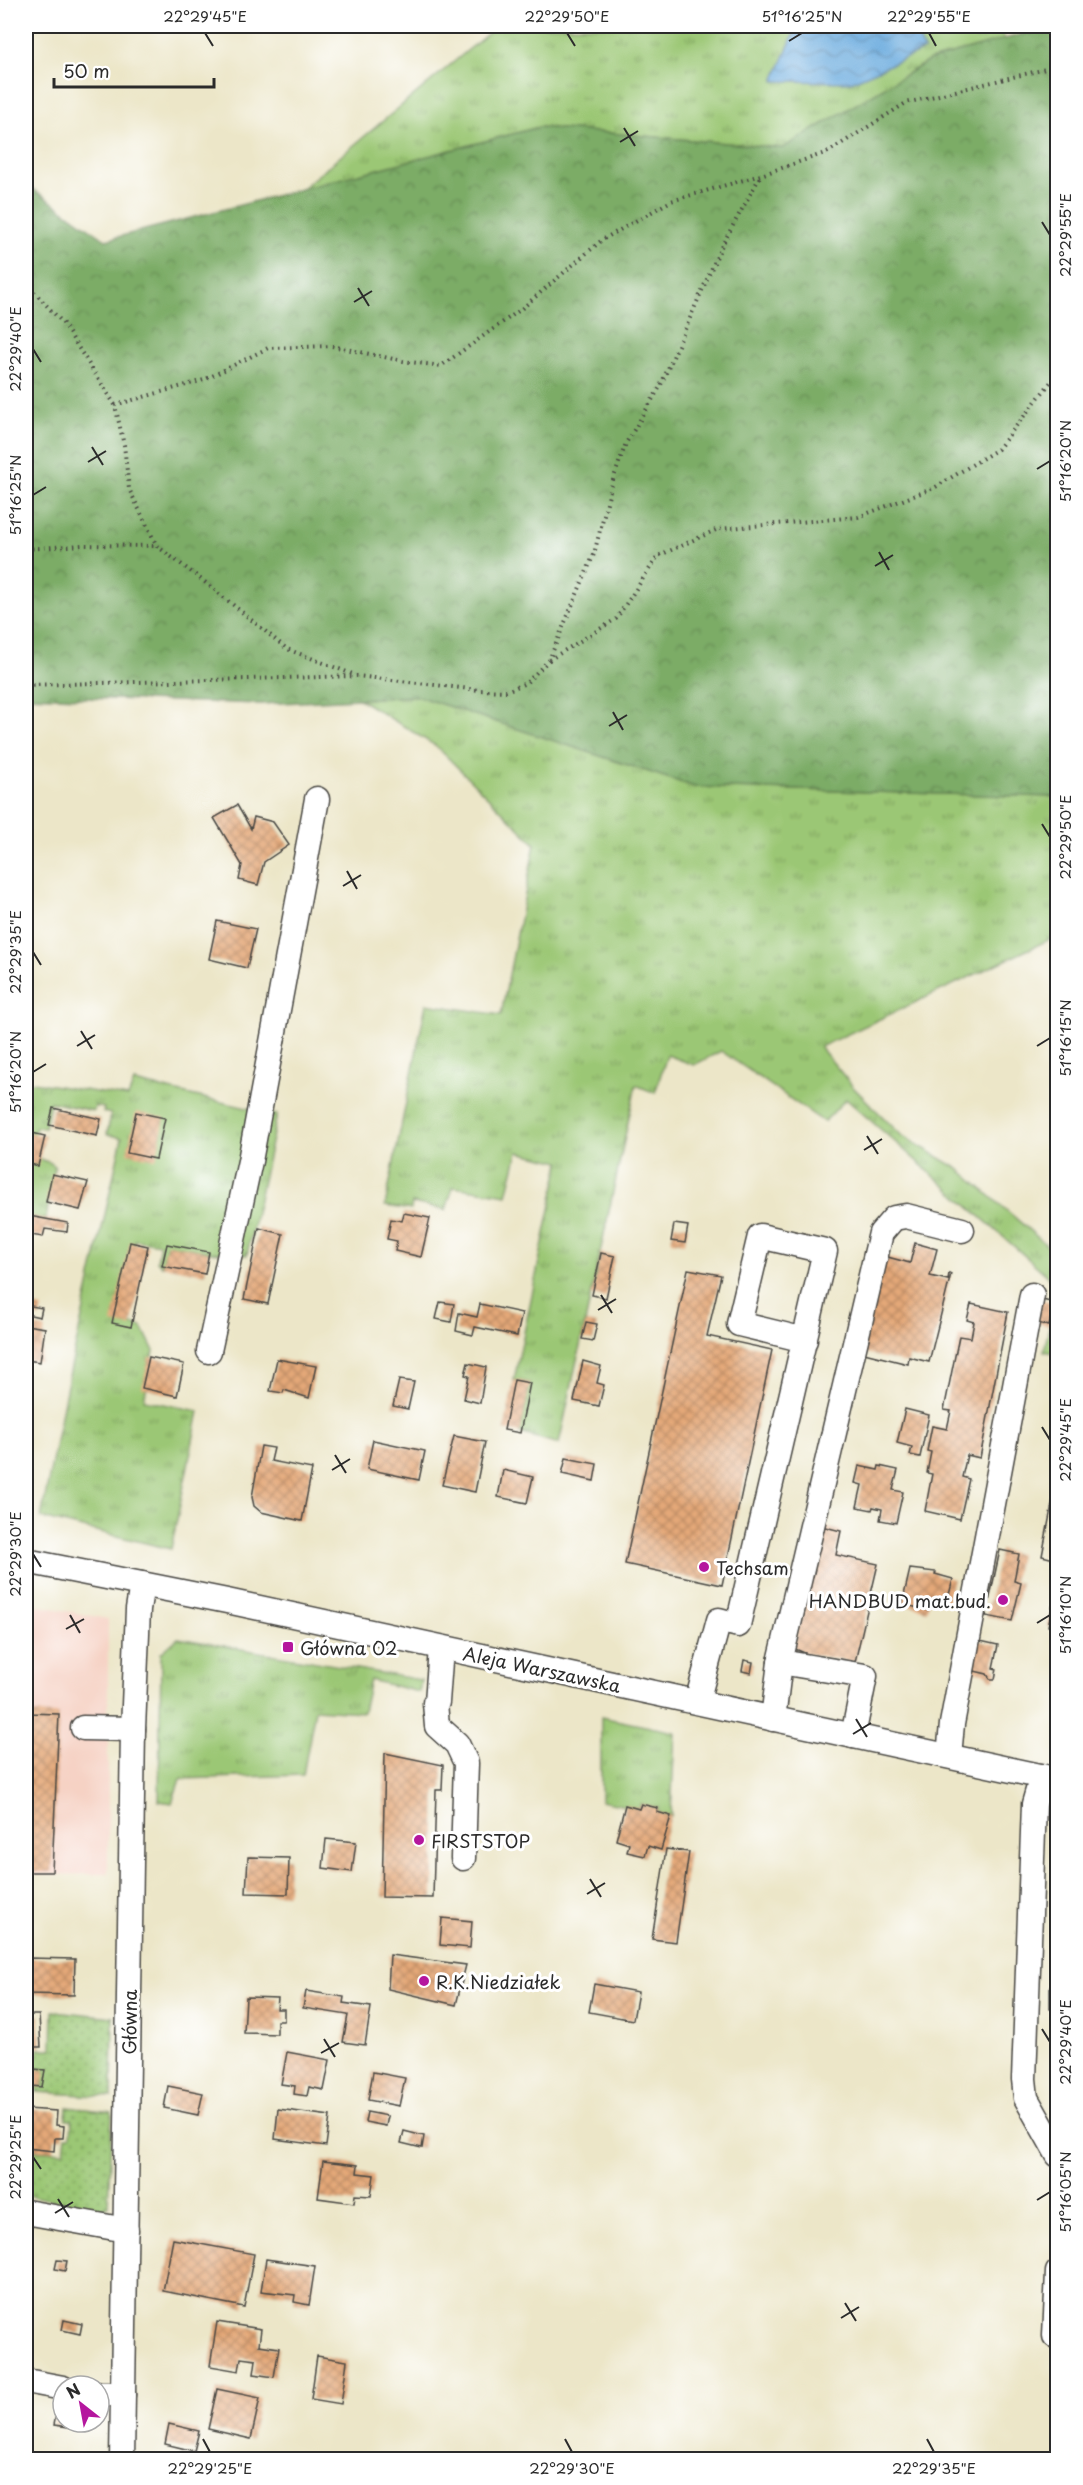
<svg xmlns="http://www.w3.org/2000/svg" width="1083" height="2485" viewBox="0 0 1083 2485" font-family="'Playpen Sans',sans-serif">
<style>
.built{fill:#f6d2c4}
.grass{fill:url(#grass-tufts);stroke:#637950;stroke-width:1.5}
.forest{fill:url(#forest-crowns);stroke:#546c48;stroke-width:1.5}
.garden{fill:url(#garden-dots);stroke:#637950;stroke-width:1.5}
.water{fill:url(#water-waves);stroke:#4b6b84;stroke-width:1.5}
.building{fill:url(#building-cross-hatch)}
.lines{fill:none;stroke-linecap:round;stroke-linejoin:round}
.minor-casing{stroke:#484743;stroke-width:27}
.path{stroke:#484743;stroke-width:4;stroke-dasharray:1.5 4.5;stroke-linecap:butt}
.minor{stroke:#fff;stroke-width:24}
.ticks{fill:none;stroke:#2b2b2b;stroke-width:2}
.poi-dot{fill:#b5179e;stroke:#fff;stroke-width:2}
.labels{text-anchor:middle;dominant-baseline:central;stroke-width:6;stroke-linejoin:round;paint-order:stroke}
.poi-label{font-size:18px;fill:#2b2b2b;stroke:#fff;text-anchor:start}
.street-label{font-size:18px;fill:#2b2b2b;stroke:#fff}
.neatline{fill:none;stroke:#2b2b2b;stroke-width:2}
.ticks-label{font-size:15px;text-anchor:middle;fill:#2b2b2b}
</style>
<defs>
<pattern id="grass-tufts" width="24" height="20" patternUnits="userSpaceOnUse" patternTransform="scale(1.5)"><rect width="24" height="20" fill="#9bc774"/><path d="M3 7l-1-3M5 7V3M7 7l1-3M15 17l-1-3M17 17v-4M19 17l1-3" fill="none" stroke="#7fa25f"/></pattern>
<pattern id="forest-crowns" width="20" height="18" patternUnits="userSpaceOnUse" patternTransform="scale(1.5)"><rect width="20" height="18" fill="#7cac66"/><path d="M2 6a3 3 0 1 1 6 0M12 15a3 3 0 1 1 6 0" fill="none" stroke="#668c54"/></pattern>
<pattern id="garden-dots" width="8" height="8" patternUnits="userSpaceOnUse" patternTransform="scale(1.5)"><rect width="8" height="8" fill="#9bc774"/><path d="M2 2h.1M6 6h.1" fill="none" stroke="#7fa25f" stroke-width="1.8" stroke-linecap="round"/></pattern>
<pattern id="water-waves" width="16" height="10" patternUnits="userSpaceOnUse" patternTransform="scale(1.5)"><rect width="16" height="10" fill="#6babde"/><path d="M0 5q4-4 8 0t8 0" fill="none" stroke="#588bb4"/></pattern>
<pattern id="building-cross-hatch" width="8" height="8" patternUnits="userSpaceOnUse" patternTransform="scale(1.5)"><rect width="8" height="8" fill="#e4a878"/><path d="M0 0l8 8M0 8l8-8" fill="none" stroke="#b98963"/></pattern>
</defs>
<rect width="100%" height="100%" fill="#fff"/>
<filter id="ink" filterUnits="userSpaceOnUse"><feTurbulence type="fractalNoise" baseFrequency=".0167" numOctaves="2"/><feDisplacementMap in="SourceGraphic" scale="12" xChannelSelector="R" yChannelSelector="G"/><feConvolveMatrix kernelMatrix="1 2 1 2 8 2 1 2 1" color-interpolation-filters="sRGB"/></filter>
<filter id="wash" filterUnits="userSpaceOnUse"><feTurbulence type="fractalNoise" baseFrequency=".008" numOctaves="4" result="noise"/><feDisplacementMap in="SourceGraphic" scale="24" xChannelSelector="R" yChannelSelector="G"/><feGaussianBlur stdDeviation="1.35" result="paint"/><feColorMatrix in="noise" values="0 0 0 0 0 0 0 0 0 0 0 0 0 0 0 0 0 1.4 0 .05"/><feComposite in="paint" operator="in"/></filter>
<g filter="url(#wash)">
<rect width="100%" height="100%" fill="#ece6c8"/>
<!-- built -->
<path class="built" d="M26 1603 108 1619V1874L26 1875Z"/>
<!-- grass -->
<g class="grass">
<path d="M497 26H998L1005 39 954 60 783 148 539 127 294 195Z"/>
<path d="M417 696 695 787 1057 797V936L820 1047 854 1088 901 1135 959 1169 1050 1248 1057 1244V1284L846 1099 824 1122 721 1051 694 1065 667 1055 655 1093 636 1085 559 1444 520 1433 530 1383 514 1380 560 1162 518 1152 507 1195 453 1187 446 1210 412 1203 411 1210 385 1206 426 1004 501 1015 535 844 436 746 359 699Z"/>
<path d="M26 1081 128 1097 134 1082 277 1115 247 1255 209 1252 167 1244 162 1266 157 1261 160 1244 135 1240 121 1322 142 1327 154 1351 144 1400 199 1411 171 1549 41 1518 67 1385 122 1138 107 1134 111 1114 103 1112 104 1108 95 1106 94 1111 50 1102 45 1128 36 1127 29 1157 49 1162 55 1166 46 1219 26 1216Z"/>
<path d="M1057 1291V1354L1044 1351Z"/>
<path d="M178 1638 421 1680 419 1692 370 1680 363 1712 315 1709 303 1775 180 1779 172 1803 159 1801 161 1653Z"/>
<path d="M601 1717 675 1732 671 1816 657 1812 658 1808 641 1804 639 1809 601 1801Z"/>
</g>
<!-- forest -->
<path class="forest" d="M1051 26H1058L1057 797 695 787 417 696 261 704 26 696V184L106 240 539 127 783 148 930 60Z"/>
<!-- garden -->
<g class="garden">
<path d="M53 2011 113 2017 112 2097 37 2092V2086L43 2087 44 2070 33 2069 38 2049H52Z"/>
<path d="M67 2107 112 2112 108 2206 101 2210 26 2195V2139L31 2140V2150L64 2152 66 2136H71L72 2119H66Z"/>
</g>
<!-- water -->
<path class="water" d="M797 26H913L924 50 851 82 774 81Z"/>
<g id="blocks">
<!-- building -->
<g class="building">
<path d="M237 805 251 829 254 817 273 822 289 845 264 862 258 885 239 880 242 865 214 818Z"/>
<path d="M217 921 256 929 247 968 209 959Z"/>
<path d="M53 1108 101 1119 97 1136 49 1125Z"/>
<path d="M136 1112 165 1118 156 1159 127 1153Z"/>
<path d="M28 1132 45 1136 38 1166 26 1163Z"/>
<path d="M52 1174 88 1182 80 1210 46 1202Z"/>
<path d="M404 1213 430 1218 421 1257 395 1251 397 1241 387 1239 391 1219 402 1221Z"/>
<path d="M29 1216 68 1223 67 1232 45 1229 43 1237 30 1235 32 1225H28Z"/>
<path d="M674 1224 688 1226 685 1243 671 1241Z"/>
<path d="M259 1228 283 1234 268 1304 244 1299Z"/>
<path d="M130 1242 148 1246 131 1327 112 1323Z"/>
<path d="M915 1243 937 1249 930 1276 948 1280 949 1273 951 1274 929 1362 909 1357 908 1364 856 1351 880 1255 910 1263Z"/>
<path d="M167 1244 209 1252 205 1274 162 1266Z"/>
<path d="M601 1253 615 1256 606 1298 592 1295Z"/>
<path d="M688 1269 721 1275 707 1336 772 1350 722 1585 625 1564Z"/>
<path d="M1039 1299 1054 1303 1049 1326 1034 1322Z"/>
<path d="M440 1302 454 1304 451 1322 436 1319Z"/>
<path d="M480 1304 522 1313 517 1336 475 1327 473 1335 456 1331 459 1313 477 1317Z"/>
<path d="M971 1304 1008 1312 980 1458 967 1455 962 1477 969 1479 960 1519 925 1511 932 1474 927 1473 931 1452 927 1451 932 1426 947 1429 951 1411 944 1410 959 1336 971 1338 974 1322 967 1320Z"/>
<path d="M26 1305 42 1308 40 1317 26 1314Z"/>
<path d="M586 1322 597 1324 593 1341 582 1339Z"/>
<path d="M26 1325 45 1328 40 1362 26 1360Z"/>
<path d="M149 1357 184 1364 177 1396 142 1388Z"/>
<path d="M277 1359 316 1366 309 1398 284 1390 283 1393 270 1391Z"/>
<path d="M583 1361 601 1366 597 1383 604 1385 599 1406 574 1401Z"/>
<path d="M468 1363 486 1367 480 1403 464 1399 469 1376 465 1375Z"/>
<path d="M399 1380 414 1382 408 1409 393 1406Z"/>
<path d="M514 1380 530 1383 520 1433 504 1430Z"/>
<path d="M905 1409 929 1415 920 1457 910 1455 912 1447 897 1443Z"/>
<path d="M454 1436 485 1442 475 1492 442 1485Z"/>
<path d="M373 1440 425 1451 419 1480 367 1469Z"/>
<path d="M261 1446 274 1448 271 1461 312 1469 302 1521 261 1512 254 1506 252 1497Z"/>
<path d="M566 1458 597 1464 594 1481 562 1474Z"/>
<path d="M859 1466 878 1470 879 1466 898 1470 893 1490 903 1492 896 1523 880 1520 882 1509 873 1507 872 1510 857 1507 862 1485 855 1483Z"/>
<path d="M503 1470 533 1477 527 1503 498 1497Z"/>
<path d="M1053 1499 1058 1501V1560L1042 1556Z"/>
<path d="M821 1526 841 1531 836 1555 878 1564 855 1662 807 1654 793 1648Z"/>
<path d="M1000 1550 1019 1554 1014 1581 1021 1583 1012 1621 986 1616Z"/>
<path d="M910 1569 936 1572 935 1574 953 1579 947 1603 930 1600 927 1610 902 1604Z"/>
<path d="M1054 1599 1058 1600V1628L1048 1626Z"/>
<path d="M976 1640 998 1645 993 1668 997 1669 995 1679H990L987 1674 970 1670Z"/>
<path d="M744 1660 753 1662 751 1673 742 1671Z"/>
<path d="M26 1713 59 1714 52 1872H26Z"/>
<path d="M385 1753 443 1765 442 1790H436L433 1898 382 1897Z"/>
<path d="M641 1804 658 1808 657 1812 671 1816 661 1850 648 1846 645 1856 627 1852 629 1844 616 1840 625 1805 639 1809Z"/>
<path d="M326 1839 356 1842 352 1872 323 1868Z"/>
<path d="M666 1849 689 1852 676 1942 652 1939Z"/>
<path d="M248 1857 289 1858 288 1894 246 1893Z"/>
<path d="M442 1918 472 1921 470 1948 440 1945Z"/>
<path d="M390 1955 466 1965 456 2005 388 1989Z"/>
<path d="M28 1958 75 1959 74 1995 27 1994Z"/>
<path d="M594 1984 638 1992 633 2020 589 2012Z"/>
<path d="M1058 1985V2008L1050 2009V1986Z"/>
<path d="M306 1991 344 1997 343 2003 371 2007 365 2045 343 2042 348 2015 303 2008Z"/>
<path d="M246 1997 278 1998 277 2009H284V2021H277V2034L244 2033Z"/>
<path d="M26 2015H39L41 2047H26Z"/>
<path d="M287 2052 330 2060 324 2090 309 2087 307 2096 294 2094 295 2086 281 2084Z"/>
<path d="M33 2069 45 2070 42 2087 31 2086Z"/>
<path d="M373 2072 405 2078 399 2106 368 2100Z"/>
<path d="M168 2086 203 2093 198 2115 164 2108Z"/>
<path d="M26 2109 57 2111 56 2125 64 2126 63 2138H55L54 2151 26 2148Z"/>
<path d="M278 2109 330 2116 326 2146 275 2139Z"/>
<path d="M367 2112 388 2116 386 2126 365 2122Z"/>
<path d="M404 2131 424 2136 422 2148 401 2143Z"/>
<path d="M323 2161 358 2165 357 2173 374 2175 371 2196 355 2195 354 2203 318 2198Z"/>
<path d="M173 2239 254 2254 244 2307 163 2291Z"/>
<path d="M266 2259 315 2266 309 2305 294 2302 295 2295 261 2291Z"/>
<path d="M57 2260 67 2261 65 2271 55 2269Z"/>
<path d="M64 2320 82 2324 80 2334 62 2330Z"/>
<path d="M217 2322 261 2329 259 2345 279 2348 274 2377 254 2374 256 2360 241 2358 239 2371 210 2366Z"/>
<path d="M317 2356 347 2361 341 2404 311 2399Z"/>
<path d="M217 2389 260 2398 251 2439 208 2429Z"/>
<path d="M58 2404 63 2405V2422H85L84 2429 54 2425Z"/>
<path d="M169 2424 199 2431 194 2451 165 2444Z"/>
</g>
</g>
</g>
<g filter="url(#ink)">
<use href="#blocks" fill-opacity="0" stroke="#484743" stroke-width="1.5"/>
<g class="lines">
<!-- minor casing -->
<g class="minor-casing">
<g id="minor">
<path d="M209 1351 250 1161 317 799"/>
<path d="M26 1561 227 1601 1058 1780"/>
<path d="M441 1648 437 1702 435 1703 437 1726 457 1744 466 1763 463 1858"/>
<path d="M780 1662 865 1676 853 1736"/>
<path d="M697 1702 719 1620 738 1625 825 1251 760 1236 739 1324 805 1340"/>
<path d="M773 1719 780 1662 881 1233 894 1218 906 1216 962 1230"/>
<path d="M83 1728 133 1729"/>
<path d="M949 1756 952 1724 1032 1295"/>
<path d="M1042 1776 1034 1804 1024 2079 1026 2098 1058 2155"/>
<path d="M26 2212 126 2230"/>
<path d="M1055 2336 1058 2272"/>
<path d="M26 2381 63 2388"/>
<path d="M99 2394H123"/>
<path d="M122 2460 133 1729 138 1609 142 1584"/>
</g>
</g>
<!-- path -->
<g class="path">
<path d="M26 283 62 322 115 405 124 445 129 489 157 546 210 586 287 649 355 675"/>
<path d="M115 405 204 380 268 348 332 346 403 361 441 366 520 310 602 240 671 201 761 175 828 152 906 103 1058 66"/>
<path d="M26 549 82 545 157 546"/>
<path d="M549 660 616 619 658 556 718 529 858 517 934 488 998 449 1058 373"/>
<path d="M26 685 357 676 479 690 506 691 526 683 549 660 594 554 612 483 626 443 660 387 721 247 761 175"/>
</g>
<!-- minor -->
<use href="#minor" class="minor"/>
</g>
</g>
<!-- ticks -->
<path class="ticks" d="M205 33 213 46M567 33 575 46M929 33 936 46M789 41 802 33M624 128 635 146M620 142 638 131M1042 222 1050 235M358 288 369 306M354 302 372 291M33 349 41 362M92 447 103 465M88 462 106 451M1037 469 1050 461M33 495 46 487M879 552 889 570M875 566 893 555M613 712 623 730M609 726 627 715M1042 824 1050 837M347 871 357 889M343 886 361 875M33 952 41 965M81 1031 92 1049M77 1046 95 1035M1037 1046 1050 1038M33 1072 46 1064M867 1136 878 1154M864 1150 882 1139M601 1295 612 1313M598 1310 616 1299M1042 1427 1050 1440M335 1455 346 1473M332 1470 350 1459M33 1554 41 1567M70 1615 80 1633M1037 1623 1050 1615M66 1629 84 1619M856 1719 867 1737M853 1734 871 1723M590 1879 601 1897M587 1894 605 1883M1042 2029 1050 2042M324 2039 335 2057M321 2053 339 2043M33 2157 41 2169M58 2199 69 2217M1037 2200 1050 2192M55 2213 73 2202M845 2303 856 2321M841 2318 859 2307M203 2439 210 2452M565 2439 572 2452M927 2439 934 2452"/>
<!-- markers -->
<g class="poi-dot">
<circle cx="704" cy="1567" r="6"/>
<circle cx="1003" cy="1600" r="6"/>
<rect x="282" y="1641" width="12" height="12" rx="3"/>
<circle cx="419" cy="1840" r="6"/>
<circle cx="424" cy="1981" r="6"/>
</g>
<g class="labels">
<!-- poi labels -->
<g class="poi-label">
<text x="716" y="1567">Techsam</text>
<text x="991" y="1600" text-anchor="end">HANDBUD mat.bud.</text>
<text x="300" y="1647">Główna 02</text>
<text x="431" y="1840">FIRSTSTOP</text>
<text x="436" y="1981">R.K.Niedziałek</text>
</g>
<!-- street labels -->
<g class="street-label">
<text transform="translate(542 1669) rotate(12)">Aleja Warszawska</text>
<text transform="translate(129 2022) rotate(-89)">Główna</text>
</g>
</g>
<!-- margin -->
<rect width="1083" height="2485" fill="none" stroke="#fff" stroke-width="66"/>
<!-- north arrow -->
<g transform="translate(81 2404) rotate(329)"><circle r="28" fill="#ffffff" stroke="#aaaaaa" stroke-width="1.5"/>
<path d="M0-4.5L10 22L0 15L-10 22Z" fill="#b5179e"/>
<text y="-9" font-size="16" font-weight="bold" text-anchor="middle" fill="#2b2b2b">N</text>
</g>
<!-- scale -->
<path d="M54 78v9h160v-9" fill="none" stroke="#2b2b2b" stroke-width="3"/>
<text x="63" y="78" font-size="18" fill="#2b2b2b" stroke="#ffffff" stroke-width="4.5" paint-order="stroke">50 m</text>
<rect x="33" y="33" width="1017" height="2419" class="neatline"/>
<g class="ticks-label">
<text x="205" y="22">22°29'45"E</text>
<text x="567" y="22">22°29'50"E</text>
<text x="802" y="22">51°16'25"N</text>
<text x="929" y="22">22°29'55"E</text>
<text transform="translate(1066 235) rotate(-90)" y="5">22°29'55"E</text>
<text transform="translate(16 349) rotate(-90)" y="5">22°29'40"E</text>
<text transform="translate(1066 461) rotate(-90)" y="5">51°16'20"N</text>
<text transform="translate(16 495) rotate(-90)" y="5">51°16'25"N</text>
<text transform="translate(1066 837) rotate(-90)" y="5">22°29'50"E</text>
<text transform="translate(16 952) rotate(-90)" y="5">22°29'35"E</text>
<text transform="translate(1066 1038) rotate(-90)" y="5">51°16'15"N</text>
<text transform="translate(16 1072) rotate(-90)" y="5">51°16'20"N</text>
<text transform="translate(1066 1440) rotate(-90)" y="5">22°29'45"E</text>
<text transform="translate(16 1554) rotate(-90)" y="5">22°29'30"E</text>
<text transform="translate(1066 1615) rotate(-90)" y="5">51°16'10"N</text>
<text transform="translate(1066 2042) rotate(-90)" y="5">22°29'40"E</text>
<text transform="translate(16 2157) rotate(-90)" y="5">22°29'25"E</text>
<text transform="translate(1066 2192) rotate(-90)" y="5">51°16'05"N</text>
<text x="210" y="2474">22°29'25"E</text>
<text x="572" y="2474">22°29'30"E</text>
<text x="934" y="2474">22°29'35"E</text>
</g>
</svg>
